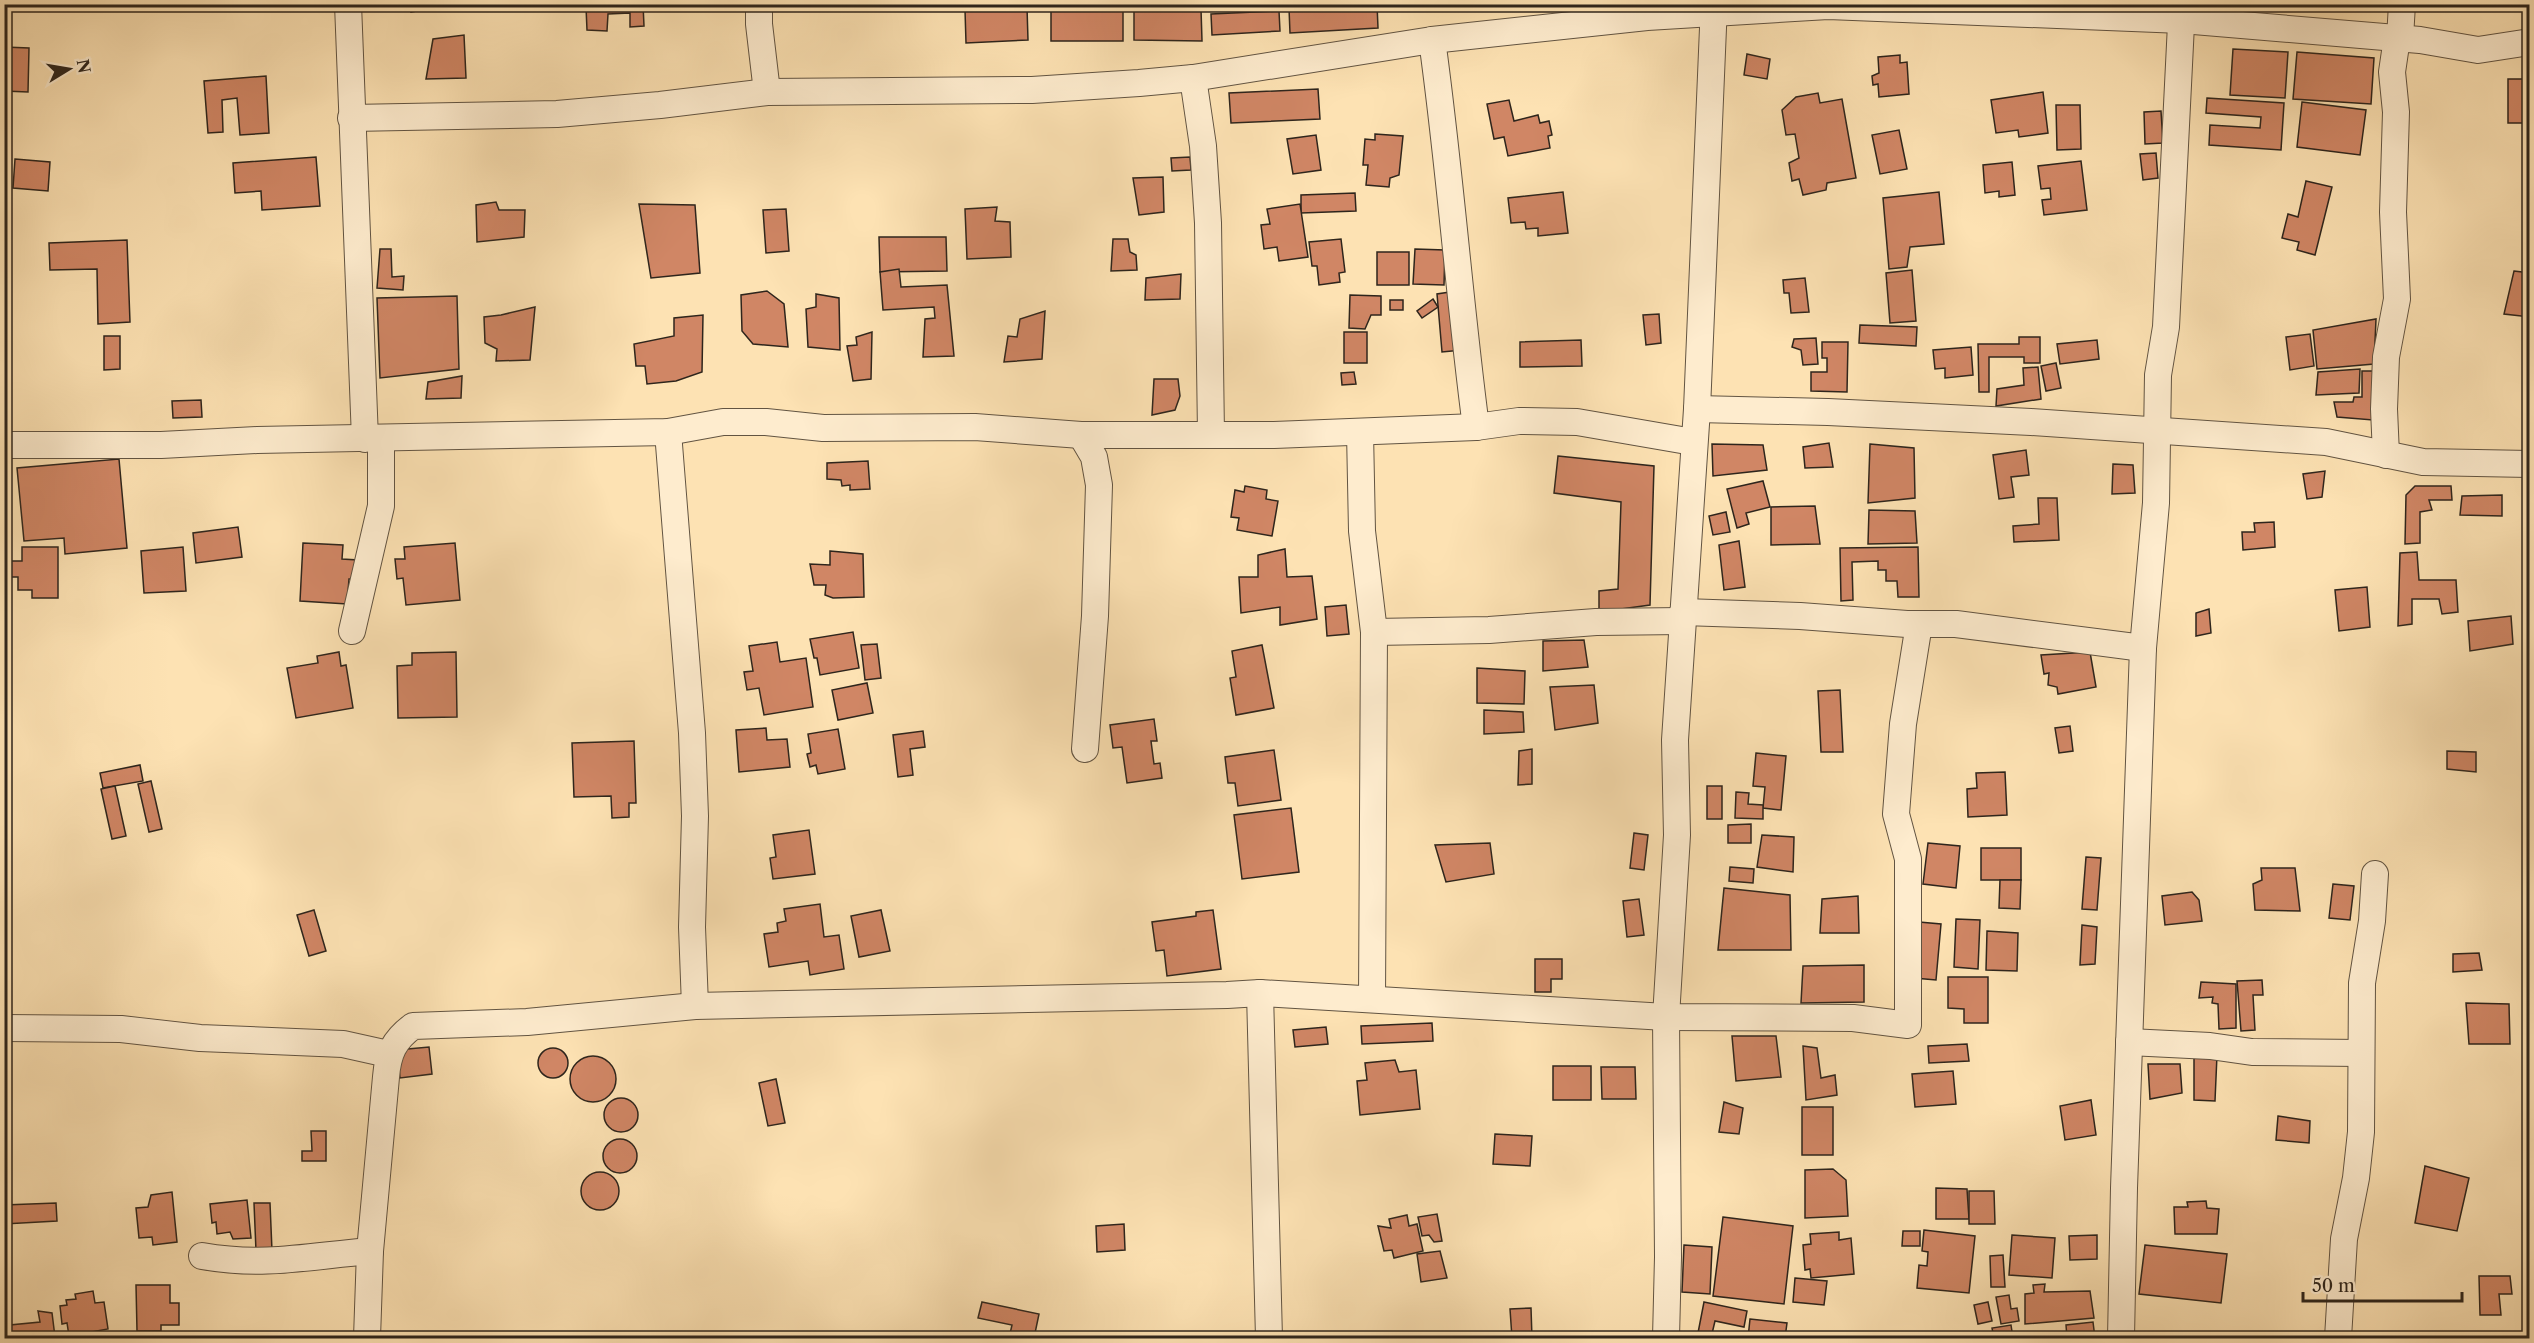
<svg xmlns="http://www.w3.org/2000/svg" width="2534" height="1343" viewBox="0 0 2534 1343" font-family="'Libre Caslon Text',serif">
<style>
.building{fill:#d08665;stroke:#2e251c;stroke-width:1.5}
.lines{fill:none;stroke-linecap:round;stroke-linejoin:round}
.minor-casing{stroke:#625442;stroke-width:28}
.minor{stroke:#feecce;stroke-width:26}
</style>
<rect width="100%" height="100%" fill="#fde2b3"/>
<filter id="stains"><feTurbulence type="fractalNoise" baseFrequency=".00333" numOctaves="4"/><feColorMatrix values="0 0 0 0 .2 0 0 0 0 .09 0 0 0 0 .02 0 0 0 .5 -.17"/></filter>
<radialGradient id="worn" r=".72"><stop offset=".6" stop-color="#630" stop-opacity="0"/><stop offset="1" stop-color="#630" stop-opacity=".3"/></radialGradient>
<!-- building -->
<g class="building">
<path d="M410 4H443V6L411 12Z"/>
<path d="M580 4H643L644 26 630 27V13L608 14 607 31 587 30 586 7 580 8Z"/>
<path d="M1377 4 1378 28 1290 33 1289 8Z"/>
<path d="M2313 4H2376V10L2312 8Z"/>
<path d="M2525 4H2530V35H2526Z"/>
<path d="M1027 7 1028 40 966 43 965 10Z"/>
<rect x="1051" y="8" width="72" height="33"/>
<path d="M1134 9H1201L1202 41 1134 40Z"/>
<path d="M1279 11 1280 31 1212 35 1211 14Z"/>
<path d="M464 35 466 78 426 79 433 39Z"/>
<path d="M4 47 29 48 28 92 4 91Z"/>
<path d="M2233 49 2288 52 2285 98 2230 95Z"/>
<path d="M2297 52 2374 58 2371 104 2293 99Z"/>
<path d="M1747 54 1770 59 1767 79 1744 75Z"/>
<path d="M1900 55V63L1907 62 1909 94 1879 97 1878 84 1873 85 1872 76 1879 73 1878 57Z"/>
<path d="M266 76 269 133 240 135 237 98 222 100 223 132 208 133 204 81Z"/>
<path d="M2508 79H2525V92H2530L2527 123H2508Z"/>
<path d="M1318 89 1320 119 1231 123 1229 93Z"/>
<path d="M2043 92 2048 133 2019 137 2018 130 1996 133 1991 100Z"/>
<path d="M1818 93 1820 103 1842 99 1856 178 1827 183 1826 190 1803 195 1799 179 1792 181 1789 163 1799 158 1795 134 1786 135 1782 110 1796 97Z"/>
<path d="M2207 98 2284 103 2281 150 2209 145 2210 125 2260 128 2261 117 2206 113Z"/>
<path d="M1509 100 1514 121 1538 115 1540 123 1549 121 1552 135 1548 136 1550 148 1508 156 1504 137 1494 139 1487 104Z"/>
<path d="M2302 102 2366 110 2360 155 2297 147Z"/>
<path d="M2056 105H2080L2081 149 2057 150Z"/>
<path d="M2161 111 2163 143 2145 144 2144 112Z"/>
<path d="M1899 130 1907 169 1880 174 1872 135Z"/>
<path d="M1375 134 1403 136 1399 175 1390 178 1389 187 1366 185 1368 165H1363L1365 139 1375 140Z"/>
<path d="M1316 135 1321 170 1293 174 1287 139Z"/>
<path d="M2156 153 2158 178 2143 180 2140 154Z"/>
<path d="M316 157 320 206 262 210 261 191 235 193 233 163Z"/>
<path d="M1190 157 1191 170 1172 171 1171 158Z"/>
<path d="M15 159 50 162 48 191 13 188Z"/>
<path d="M2081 161 2087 210 2044 215 2042 200 2051 199 2050 188 2041 189 2038 166Z"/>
<path d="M2012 162 2015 195 1999 197V191L1985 193 1983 165Z"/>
<path d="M1163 177 1164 212 1139 215 1133 178Z"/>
<path d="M2306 181 2332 187 2315 255 2297 250 2299 242 2282 238 2288 214 2298 217Z"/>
<path d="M1563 192 1568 233 1538 236V228L1526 229 1525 222 1511 223 1508 198Z"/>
<path d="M1939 192 1944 244 1910 247 1907 267 1889 269 1883 198Z"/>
<path d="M1355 193 1356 211 1301 213V195Z"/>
<path d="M496 202 499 210H525L524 237 477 242 476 205Z"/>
<path d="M639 204 695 205 700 273 651 278Z"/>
<path d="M1300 204 1308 257 1279 261 1277 247 1264 249 1261 225 1270 224 1267 209Z"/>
<path d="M997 207 995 221 1010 222 1011 257 967 259 965 209Z"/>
<path d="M786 209 789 251 766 253 763 210Z"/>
<path d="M879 237H946L947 271 880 272Z"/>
<path d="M1113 239H1128L1130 252 1136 255 1137 270 1111 271Z"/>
<path d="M1341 239 1345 272 1339 273 1340 282 1319 285 1317 266H1312L1309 242Z"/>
<path d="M127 240 130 322 98 324 97 269 50 270 49 243Z"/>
<path d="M380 249H391L392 277 404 276 403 290 377 288Z"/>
<path d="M1415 249 1445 250 1444 285 1413 284Z"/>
<rect x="1377" y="252" width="32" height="33"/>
<path d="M899 269 901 287 947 285 954 356 923 357 925 319 935 318 934 307 883 310 880 272Z"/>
<path d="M1912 270 1916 321 1890 323 1886 273Z"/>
<path d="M2514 271 2530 273V317L2504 314Z"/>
<path d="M1181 274 1180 299 1145 300 1146 278Z"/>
<path d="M1805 278 1809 312 1791 313 1789 293H1784L1783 280Z"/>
<path d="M767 291 784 304 788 347 753 344 742 331 741 295Z"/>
<path d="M1456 291 1462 350 1442 352 1437 294Z"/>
<path d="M816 294 839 298 840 350 808 347 806 309 816 307Z"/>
<path d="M1350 295 1381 296V315H1371L1365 329 1349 328Z"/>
<path d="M457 296 459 369 380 378 377 298Z"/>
<path d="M1433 299 1438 307 1422 318 1417 311Z"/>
<rect x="1390" y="300" width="13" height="10"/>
<path d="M535 307 530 360 496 361 497 349 485 343 484 317 501 315Z"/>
<path d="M1045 311 1042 359 1004 362 1008 336 1017 337 1020 319Z"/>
<path d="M1659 314 1661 343 1646 345 1643 315Z"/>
<path d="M703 315 702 372 676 381 647 384 645 366H636L634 344 674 336V318Z"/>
<path d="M2376 319 2374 364 2317 369 2313 330Z"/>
<path d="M1860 325 1917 327 1916 346 1859 343Z"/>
<path d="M872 332 871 379 853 381 847 346 857 345 856 337Z"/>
<rect x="1344" y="332" width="23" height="31"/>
<path d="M2310 334 2314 366 2290 370 2286 337Z"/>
<path d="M104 336H120V369L104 370Z"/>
<path d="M2019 337H2040V363H2024V357H1989V392H1979L1978 344H2019Z"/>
<path d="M1816 338 1818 364 1803 365 1801 350 1792 347 1794 339Z"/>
<path d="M1581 340 1582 366 1520 367V342Z"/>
<path d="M2097 340 2099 359 2060 364 2057 344Z"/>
<path d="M1822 342H1848L1847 392 1811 391V372H1827V358H1822Z"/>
<path d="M1971 347 1973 375 1945 378V368L1935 369 1933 350Z"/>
<path d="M2056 363 2061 388 2046 391 2041 366Z"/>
<path d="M2038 367 2041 399 1996 406 1997 389 2024 385 2023 368Z"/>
<path d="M2360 369 2359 393 2316 395 2318 372Z"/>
<path d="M2362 371H2375L2373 420 2337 417 2334 402H2353L2354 397H2362Z"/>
<path d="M1354 372 1356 384 1342 385 1341 373Z"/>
<path d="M462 376 461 398 426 399 428 382Z"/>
<path d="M1154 379H1178L1180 396 1175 410 1152 415Z"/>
<path d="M201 400 202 417 173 418 172 401Z"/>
<path d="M1829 443 1833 467 1805 468 1803 447Z"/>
<path d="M1712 444 1763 445 1767 470 1713 476Z"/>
<path d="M1870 444 1914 448 1915 498 1868 503Z"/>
<path d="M2026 450 2029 475 2011 477 2014 497 1999 499 1993 455Z"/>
<path d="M1558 456 1654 466 1650 605 1599 612V591L1618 589 1621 502 1554 493Z"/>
<path d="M119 459 127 548 65 554 64 538 24 541 17 468Z"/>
<path d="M868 461 870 489 850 490V485L842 486 841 480 827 479V463Z"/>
<path d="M2113 464 2133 465 2135 493 2112 494Z"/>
<path d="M2325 471 2322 497 2307 499 2303 474Z"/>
<path d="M1763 481 1770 507 1746 513 1749 524 1737 528 1727 489Z"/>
<path d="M1245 486 1267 490 1266 499 1278 501 1272 536 1237 530 1239 518 1231 517 1235 490 1244 492Z"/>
<path d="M2415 486H2451L2452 500H2429L2432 510 2420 512V543L2405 544 2406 495Z"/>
<path d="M2502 495V516L2460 515 2462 496Z"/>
<path d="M2038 498H2057L2059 540 2014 542 2013 526 2039 524Z"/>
<path d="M1815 506 1820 544 1771 545V507Z"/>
<path d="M1869 510 1915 511 1917 543 1868 544Z"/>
<path d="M1726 512 1730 532 1713 535 1709 516Z"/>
<path d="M2274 522 2275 547 2243 550 2242 532H2255L2254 523Z"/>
<path d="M238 527 242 557 196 563 193 533Z"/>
<path d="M1739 541 1745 587 1724 590 1719 545Z"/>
<path d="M303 543 343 545 342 559 358 560 357 579H349L347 604 300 601Z"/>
<path d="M455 543 460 600 406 605 403 578 397 579 395 559H405L404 547Z"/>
<path d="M22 547H58V598H32V590H18V577H11V561H22Z"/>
<path d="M183 547 186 591 144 593 141 551Z"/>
<path d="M1918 547 1919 597H1898L1897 581H1886V570H1878V561L1852 562 1853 600 1841 601 1840 548Z"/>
<path d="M1285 549 1287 577 1312 576 1317 619 1280 625V607L1241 613 1239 577H1258V555Z"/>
<path d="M830 551 863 554 864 597 833 598 825 595 826 585H814L810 564 830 565Z"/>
<path d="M2417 552 2419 580H2456L2458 612 2442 614 2439 599H2412V624L2398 626 2400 553Z"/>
<path d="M2367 587 2370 627 2339 631 2335 590Z"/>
<path d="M1346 605 1349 634 1327 636 1325 607Z"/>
<path d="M2209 609 2211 633 2196 636V613Z"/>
<path d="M2511 616 2513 644 2470 651 2468 621Z"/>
<path d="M853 632 859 668 820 675 817 658H814L810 639Z"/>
<path d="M1584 640 1588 667 1543 671V641Z"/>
<path d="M777 642 780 662 806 658 813 707 764 715 759 688 747 690 744 672 753 671 749 646Z"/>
<path d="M877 644 881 678 865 680 861 645Z"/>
<path d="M1262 645 1274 708 1236 715 1230 678 1236 677 1232 651Z"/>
<path d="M339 652 341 666 346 665 353 708 296 718 287 668 318 663 317 656Z"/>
<path d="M456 652 457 717 398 718 397 666 412 665V653Z"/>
<path d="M2090 652 2096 687 2058 694 2057 687 2048 685 2049 673 2044 674 2041 655Z"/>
<path d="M1477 668 1525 671 1524 704 1477 703Z"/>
<path d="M867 683 873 713 838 720 832 690Z"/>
<path d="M1594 685 1598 723 1555 730 1550 687Z"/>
<path d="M1840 690 1843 752H1821L1818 691Z"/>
<path d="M1484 710 1523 712 1524 732 1484 734Z"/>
<path d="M1154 719 1157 741H1151L1154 764 1160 763 1162 778 1127 783 1122 747 1113 748 1110 725Z"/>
<path d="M2070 726 2073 751 2059 753 2055 728Z"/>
<path d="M766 728 767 740 787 739 790 767 739 772 736 730Z"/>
<path d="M838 729 845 769 818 774 816 765 810 767 807 754 811 753 808 734Z"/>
<path d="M923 731 925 747 910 749 913 775 898 777 893 735Z"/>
<path d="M634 741 636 803H629V817L612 818 611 796 574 797 572 743Z"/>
<path d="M1532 749V784L1518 785 1519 751Z"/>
<path d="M1274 750 1281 800 1238 806 1235 783H1228L1225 757Z"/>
<path d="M2447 751 2476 752V772L2447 769Z"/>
<path d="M1756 753 1786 756 1781 810 1763 808 1765 787 1753 786Z"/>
<path d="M140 765 143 781 103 788 100 773Z"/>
<path d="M2005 772 2007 815 1968 817 1967 789 1977 788 1976 773Z"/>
<path d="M151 781 162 829 149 832 138 784Z"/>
<path d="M115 786 126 836 112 839 101 789Z"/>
<rect x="1707" y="786" width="15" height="33"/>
<path d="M1736 792 1749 793 1748 804 1763 805V819L1735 818Z"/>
<path d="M1291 808 1299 872 1242 879 1234 815Z"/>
<path d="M1751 824V843H1728V825Z"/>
<path d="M809 830 815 874 773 879 770 858 776 857 773 835Z"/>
<path d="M1634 833 1648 835 1644 870 1630 868Z"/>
<path d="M1762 835 1794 837 1793 872 1757 867Z"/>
<path d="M1490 843 1494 874 1446 882 1435 845Z"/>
<path d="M1928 843 1960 846 1956 888 1923 884Z"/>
<rect x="1981" y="848" width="40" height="32"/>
<path d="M2086 857 2101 858 2097 910 2082 909Z"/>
<path d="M1730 867 1754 869 1753 883 1729 881Z"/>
<path d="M2261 868H2295L2300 911 2255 910 2253 884 2262 880Z"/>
<path d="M2000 880H2021L2020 909 1999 908Z"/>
<path d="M2333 884 2354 886 2350 920 2329 918Z"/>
<path d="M1724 888 1790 895 1791 950H1718Z"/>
<path d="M2192 892 2199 900 2202 921 2165 925 2162 896Z"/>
<path d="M1858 896 1859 933H1820L1822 899Z"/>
<path d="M1639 899 1644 935 1627 937 1623 901Z"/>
<path d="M820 904 824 937 839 935 844 969 810 975 808 961 769 967 764 934 778 932 777 923 786 921 784 909Z"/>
<path d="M314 910 326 951 309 956 297 915Z"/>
<path d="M881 910 890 951 859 957 851 916Z"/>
<path d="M1213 910 1221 969 1167 976 1164 950 1156 951 1152 922 1196 916V912Z"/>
<path d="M1956 919 1980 920 1978 969 1954 967Z"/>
<path d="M1919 922 1941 924 1936 980 1914 978Z"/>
<path d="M2082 925 2097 927 2095 964 2080 965Z"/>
<path d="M1987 931 2018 933 2017 971 1986 970Z"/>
<path d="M2479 953 2482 970 2453 972V954Z"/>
<path d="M1535 959H1562V979H1551V992H1535Z"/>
<path d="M1864 965V1002L1801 1003 1803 966Z"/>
<path d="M1948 977H1988V1023H1964V1009L1948 1008Z"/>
<path d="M2262 980 2263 995H2253L2255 1030 2241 1031 2237 981Z"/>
<path d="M2201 982 2236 984V1028L2219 1029 2218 1004 2212 1003 2213 997 2199 998Z"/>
<path d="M2466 1003 2509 1004 2510 1044H2469Z"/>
<path d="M1432 1023 1433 1041 1362 1044 1361 1026Z"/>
<path d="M1326 1027 1328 1044 1295 1047 1293 1030Z"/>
<path d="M1732 1036H1776L1781 1077 1736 1081Z"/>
<path d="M1967 1044 1969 1061 1929 1063 1928 1046Z"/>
<path d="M1803 1046 1817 1048 1821 1078 1835 1075 1837 1095 1806 1100Z"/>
<path d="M429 1047 432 1074 400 1078 397 1050Z"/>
<circle cx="553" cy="1063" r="15"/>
<path d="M2194 1054 2217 1055 2215 1101 2194 1100Z"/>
<circle cx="593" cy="1079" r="23"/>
<path d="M1395 1060 1399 1072 1416 1070 1420 1109 1360 1115 1357 1081 1367 1080 1365 1063Z"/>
<path d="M2148 1064H2180L2182 1093 2150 1099Z"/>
<rect x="1553" y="1066" width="38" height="34"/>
<path d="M1601 1067H1635L1636 1099H1602Z"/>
<path d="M1953 1071 1956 1104 1915 1107 1912 1074Z"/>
<path d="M776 1079 785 1123 768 1126 759 1083Z"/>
<circle cx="621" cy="1115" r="17"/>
<path d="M2091 1100 2096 1135 2065 1140 2060 1106Z"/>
<path d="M1724 1102 1743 1108 1739 1134 1719 1132Z"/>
<rect x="1802" y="1107" width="31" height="48"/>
<path d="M2278 1116 2310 1121 2309 1143 2276 1140Z"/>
<path d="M311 1131H326V1161H302V1151H312Z"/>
<path d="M1495 1134 1532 1136 1530 1166 1493 1164Z"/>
<circle cx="620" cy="1156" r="17"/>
<path d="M2425 1166 2469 1178 2457 1231 2415 1223Z"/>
<path d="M1833 1169 1846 1180 1848 1216 1805 1218V1170Z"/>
<circle cx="600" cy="1191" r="19"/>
<path d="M1936 1188 1967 1189 1969 1219H1936Z"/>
<path d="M1969 1191H1994L1995 1224H1969Z"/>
<path d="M172 1192 177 1242 153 1245 152 1237 139 1238 136 1208 148 1207 151 1195Z"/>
<path d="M247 1200 251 1238 233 1239 230 1232 217 1234 216 1222 212 1223 210 1204Z"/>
<path d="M2206 1201 2207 1208 2219 1209 2217 1234H2175L2174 1207H2188L2187 1202Z"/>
<path d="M56 1203 57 1221 4 1224V1205Z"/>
<path d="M254 1203H270L272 1251H256Z"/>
<path d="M1437 1214 1442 1241 1434 1242 1429 1235 1422 1236 1418 1217Z"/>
<path d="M1407 1215 1409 1226 1417 1224 1423 1251 1394 1258 1392 1250 1384 1251 1378 1226 1391 1228 1389 1219Z"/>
<path d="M1723 1217 1793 1226 1784 1304 1713 1296Z"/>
<path d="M1124 1224 1125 1250 1097 1252 1096 1226Z"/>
<path d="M1924 1230 1975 1236 1969 1293 1917 1288 1919 1265 1927 1266 1928 1252 1922 1251Z"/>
<path d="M1903 1231H1920V1246H1902Z"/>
<path d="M1839 1232V1240L1851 1238 1854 1274 1811 1278 1810 1269 1805 1270 1803 1245 1811 1244 1810 1234Z"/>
<path d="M2012 1235 2055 1238 2052 1278 2009 1275Z"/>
<path d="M2097 1235V1259L2070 1260 2069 1236Z"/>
<path d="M1684 1245 1712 1247 1710 1294 1682 1292Z"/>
<path d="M2145 1245 2227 1254 2221 1303 2139 1294Z"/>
<path d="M1440 1251 1447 1278 1421 1282 1417 1254Z"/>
<path d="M2003 1255 2005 1287H1991L1990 1256Z"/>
<path d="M2479 1276H2510L2512 1294H2499L2501 1315H2480Z"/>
<path d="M1795 1278 1827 1281 1824 1305 1793 1302Z"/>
<path d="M2045 1284 2044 1292 2090 1291 2094 1318 2025 1324V1294L2034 1293 2033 1285Z"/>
<path d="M136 1285H170V1303H179V1325H161V1331H137Z"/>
<path d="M93 1291 95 1303 104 1302 108 1329 69 1336 67 1323 62 1324 60 1306 67 1305 66 1300 76 1299 75 1294Z"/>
<path d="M2009 1295 2011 1309 2017 1308 2019 1321 2001 1324 1996 1297Z"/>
<path d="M982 1302 1039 1314 1034 1338H1009L1012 1325 978 1318Z"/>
<path d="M1704 1302 1747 1311 1744 1327 1715 1321 1711 1338H1697Z"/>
<path d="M1988 1302 1992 1321 1978 1324 1974 1305Z"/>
<path d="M1531 1308 1532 1338H1512L1510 1309Z"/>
<path d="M38 1311 52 1313 55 1337 12 1338 10 1325 40 1322Z"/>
<path d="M1750 1319 1787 1323 1785 1338H1748Z"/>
<path d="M2093 1322 2095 1338H2067L2066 1325Z"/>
<path d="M2011 1325 2013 1338H1994L1992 1328Z"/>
</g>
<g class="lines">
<!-- minor casing -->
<g class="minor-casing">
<g id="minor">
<path d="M348 4 365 439"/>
<path d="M759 4V24L767 92"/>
<path d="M2400 38 2402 4"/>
<path d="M1432 40C1450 169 1459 298 1476 427"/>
<path d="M1193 78 1203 146 1208 223 1211 434"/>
<path d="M351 118 557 114 660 105 767 92 1032 90 1139 83 1193 78 1432 40 1647 17 1828 6 2182 20 2420 40 2478 50 2530 42"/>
<path d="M1697 409 1828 412 2031 422 2326 442 2423 462 2530 464"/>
<path d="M668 432 692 733 695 816 692 927 695 1006 1227 995 1260 993 1666 1017 1853 1018 1908 1025V859L1896 814 1903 724 1919 624"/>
<path d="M1360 432 1362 531 1374 632 1372 999"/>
<path d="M1081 435 1094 457 1099 485 1095 616 1085 749"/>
<path d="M4 445H161L257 440 668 432 723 422H766L823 428 975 427 1081 435H1274L1476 427 1519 421 1577 422 1693 442"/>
<path d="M2386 455 2384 409 2386 357 2397 299 2393 212 2396 112 2392 72 2397 38"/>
<path d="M1683 612 1800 616 1907 624H1956L2143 648"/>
<path d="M352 631 381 506V439"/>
<path d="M1374 632 1489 630 1596 622 1682 621"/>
<path d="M1260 993 1269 1338"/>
<path d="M4 1028 121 1029 200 1038 343 1044 388 1054"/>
<path d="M2129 1042 2210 1046 2252 1052 2361 1053"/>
<path d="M202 1256C264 1267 310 1256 370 1251"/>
<path d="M367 1338 370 1251 386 1077C388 1053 394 1040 413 1026L527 1022 695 1006"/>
<path d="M1666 1338 1668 1257 1666 1017 1677 835 1675 740 1697 409 1714 4"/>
<path d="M2121 1338 2124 1188 2143 648 2156 503 2158 375 2166 327 2182 4"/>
<path d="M2338 1338 2344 1239 2356 1178 2361 1132 2362 983 2372 921 2375 874"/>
</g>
</g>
<!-- minor -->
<use href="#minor" class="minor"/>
</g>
<!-- margin -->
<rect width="2534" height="1343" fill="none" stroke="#fde2b3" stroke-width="24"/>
<rect x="6" y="6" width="2522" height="1331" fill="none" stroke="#2e251c" stroke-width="3"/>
<rect x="12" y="12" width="2510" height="1319" fill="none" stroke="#2e251c" stroke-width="1.5"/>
<!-- north arrow -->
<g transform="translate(69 69) rotate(79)" stroke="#feecce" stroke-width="4.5" paint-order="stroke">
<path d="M0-4.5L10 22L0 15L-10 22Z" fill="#2e251c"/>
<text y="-9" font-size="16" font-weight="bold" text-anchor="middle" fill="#2e251c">N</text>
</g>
<!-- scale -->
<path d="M2303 1292v9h159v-9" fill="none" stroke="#2e251c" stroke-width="3"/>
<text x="2312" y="1292" font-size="18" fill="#2e251c" stroke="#feecce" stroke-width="4.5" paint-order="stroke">50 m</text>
<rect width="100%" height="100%" filter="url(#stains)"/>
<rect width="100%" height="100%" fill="url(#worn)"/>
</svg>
